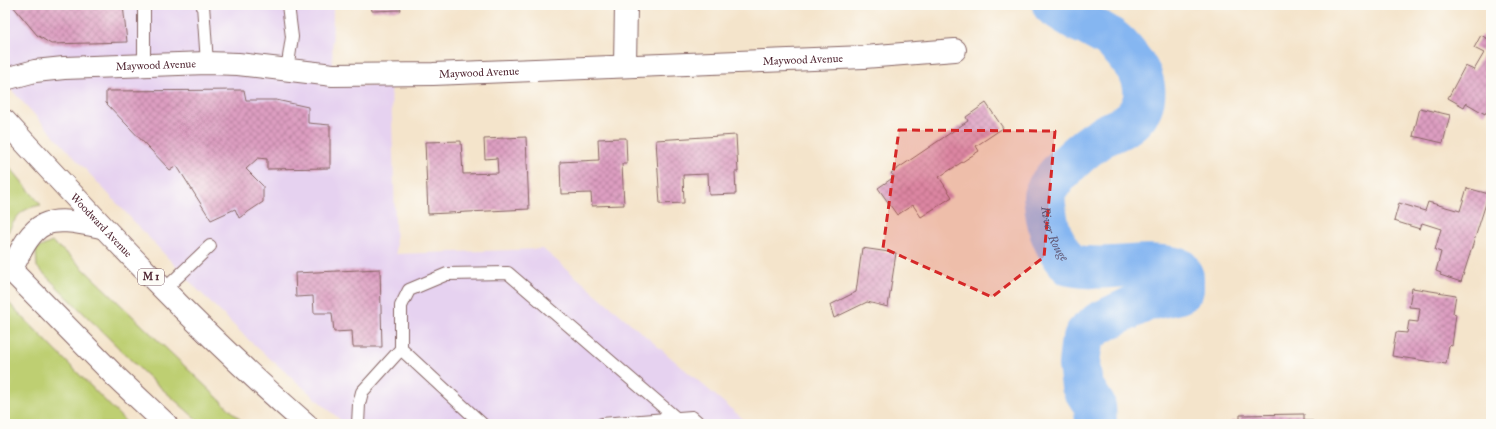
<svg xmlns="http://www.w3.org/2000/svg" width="1496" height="429" viewBox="0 0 1496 429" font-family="'IM FELL Great Primer',serif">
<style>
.built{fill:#e6d2f0}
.grass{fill:#becf72;stroke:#84774e}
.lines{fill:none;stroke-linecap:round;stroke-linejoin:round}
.river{stroke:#85b6f1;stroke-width:42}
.building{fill:url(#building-cross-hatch)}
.service-casing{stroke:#866463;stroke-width:14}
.minor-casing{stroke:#866463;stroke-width:24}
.primary-casing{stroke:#866463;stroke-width:24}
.service{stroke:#fff;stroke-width:12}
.minor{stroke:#fff;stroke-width:22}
.primary{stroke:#fff;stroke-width:22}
.marked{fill:#d62828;fill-opacity:0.2;stroke:#d62828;stroke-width:3;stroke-dasharray:8 5;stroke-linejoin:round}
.labels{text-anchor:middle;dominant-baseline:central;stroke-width:4;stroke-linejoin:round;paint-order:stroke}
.shield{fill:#fdfcf7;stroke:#806168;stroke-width:1}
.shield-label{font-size:10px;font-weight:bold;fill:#4a1f2b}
.street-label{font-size:11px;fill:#4a1f2b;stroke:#fdfcf7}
.water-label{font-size:12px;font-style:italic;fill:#5f5470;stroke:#fdfcf7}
</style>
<defs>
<pattern id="building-cross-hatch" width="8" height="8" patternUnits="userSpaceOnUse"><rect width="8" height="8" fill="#dd9ec1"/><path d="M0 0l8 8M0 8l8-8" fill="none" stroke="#b5809d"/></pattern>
</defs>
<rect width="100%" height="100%" fill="#fdfcf7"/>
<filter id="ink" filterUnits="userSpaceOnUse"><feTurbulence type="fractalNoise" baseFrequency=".025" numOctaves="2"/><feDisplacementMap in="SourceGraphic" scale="8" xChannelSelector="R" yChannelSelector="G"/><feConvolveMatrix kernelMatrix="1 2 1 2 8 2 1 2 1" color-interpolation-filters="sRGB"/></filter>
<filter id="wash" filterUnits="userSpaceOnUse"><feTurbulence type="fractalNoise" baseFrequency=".012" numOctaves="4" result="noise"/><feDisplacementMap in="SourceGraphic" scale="16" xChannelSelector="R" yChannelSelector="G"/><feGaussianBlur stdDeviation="0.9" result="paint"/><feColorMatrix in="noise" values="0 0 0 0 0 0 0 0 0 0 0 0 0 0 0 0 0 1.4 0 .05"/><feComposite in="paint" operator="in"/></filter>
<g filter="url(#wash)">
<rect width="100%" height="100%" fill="#f4e4cb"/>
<!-- built -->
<path class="built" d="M5 5H333L332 85 391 86 396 254 543 249 749 424H345L251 342 195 287 5 83Z"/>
<!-- grass -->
<g class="grass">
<path d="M5 161 41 205C21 209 17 215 8 232L5 229Z"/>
<path d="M52 242 70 256 245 424H202L144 373 37 267 36 249Z"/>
<path d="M5 299 128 424H5Z"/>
</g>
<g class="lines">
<!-- river -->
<path class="river" id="s1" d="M1053 5C1064 12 1075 20 1087 25 1097 31 1106 34 1115 42 1122 48 1128 56 1133 63 1149 83 1149 108 1127 124 1120 129 1111 132 1103 136 1086 146 1049 178 1044 196 1047 226 1050 241 1070 265 1109 273 1141 259 1179 269L1183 277V289L1179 293 1147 300 1099 323 1086 334 1081 346 1079 365 1082 386 1095 406 1096 424"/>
</g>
<g id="blocks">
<!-- building -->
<g class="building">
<path d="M12 5H123L127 42 51 44 37 35Z"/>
<path d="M371 5H400L401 10 372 11Z"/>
<path d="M1481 35 1491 41V104L1485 114 1466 103 1464 107 1448 98 1465 66 1474 70 1484 53 1474 48Z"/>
<path d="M244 90 246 100H276L308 107V123L330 125V168L267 169V159L258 158 246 169 263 186V202L239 218 235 209 211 220 177 166 170 170 106 103V91Z"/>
<path d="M986 103 1003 128 976 146 979 151 939 177 952 197 921 217 913 205 897 215 878 188 894 177 891 173 968 121 966 117Z"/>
<path d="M1420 108 1450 115 1443 143 1413 136Z"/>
<path d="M736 135 738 172H735L736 194 709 195 708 174 683 175 684 203 660 204 656 140Z"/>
<path d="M526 137 529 209 428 214 425 142 461 141 463 174 498 173 497 158 485 159 484 139Z"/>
<path d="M621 138H626L627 164H622L624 205 592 206 591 193 561 194 560 162 599 160 598 139Z"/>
<path d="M1467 188 1489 194 1461 282 1440 275 1441 273 1436 271 1441 252 1435 250 1441 229 1422 223 1420 229 1394 221 1399 203 1425 211 1428 202 1460 211Z"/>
<path d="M862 248 896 253 888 307 867 302 834 318 830 305 856 292Z"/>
<path d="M380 269 382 347H353L352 331 334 332 332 313H314L313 296 296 297 295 273Z"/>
<path d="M1412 288 1456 295 1453 313 1456 314 1452 346 1449 345 1446 364 1392 356 1396 332 1407 333 1409 321 1418 322 1420 308 1409 307Z"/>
<path d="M1304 414V421H1313V424H1231V421H1240V415Z"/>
</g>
</g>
</g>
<g filter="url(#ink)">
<use href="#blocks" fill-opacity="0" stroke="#866463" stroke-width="1"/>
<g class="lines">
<!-- service casing -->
<g class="service-casing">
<g id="service">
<path d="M144 5V65"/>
<path d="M203 5 207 63"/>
<path d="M287 70 292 37 288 5"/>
<path d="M164 290 210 246"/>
<path d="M401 349 482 424"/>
<path d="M358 424 359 404 362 392 401 349V306L409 290 447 274 508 273 676 418"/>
<path d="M602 424 692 417 700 424"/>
</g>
</g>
<!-- minor casing -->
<g class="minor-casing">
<g id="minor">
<path d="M625 65 626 5"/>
<path id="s2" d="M5 79 35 71 64 68 207 63 238 64 333 75 433 74 864 57 955 50"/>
</g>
</g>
<!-- primary casing -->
<g class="primary-casing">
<g id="primary">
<path id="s3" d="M5 121C101 226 198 330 306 424"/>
<path d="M5 264 116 377 166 424"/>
<path d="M11 271C35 218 45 215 101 227"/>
</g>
</g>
<!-- service -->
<use href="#service" class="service"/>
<!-- minor -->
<use href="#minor" class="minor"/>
<!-- primary -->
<use href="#primary" class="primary"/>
</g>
</g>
<!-- marked area -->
<path class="marked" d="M899 130 1055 131 1044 257 992 297 883 248Z"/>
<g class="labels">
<!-- shield labels -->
<rect class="shield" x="138" y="269" width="26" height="16" rx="3"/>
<g class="shield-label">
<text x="151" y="277">M 1</text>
</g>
<!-- street labels -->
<g class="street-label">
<text stroke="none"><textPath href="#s2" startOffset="800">Maywood Avenue</textPath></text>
<text stroke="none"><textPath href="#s2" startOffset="152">Maywood Avenue</textPath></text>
<text stroke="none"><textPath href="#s2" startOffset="476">Maywood Avenue</textPath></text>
<text stroke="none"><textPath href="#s3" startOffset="142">Woodward Avenue</textPath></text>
</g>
<!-- water labels -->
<g class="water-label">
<text stroke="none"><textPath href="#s1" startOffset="321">River Rouge</textPath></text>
</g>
</g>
<!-- margin -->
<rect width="1496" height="429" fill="none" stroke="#fdfcf7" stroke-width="20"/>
</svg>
